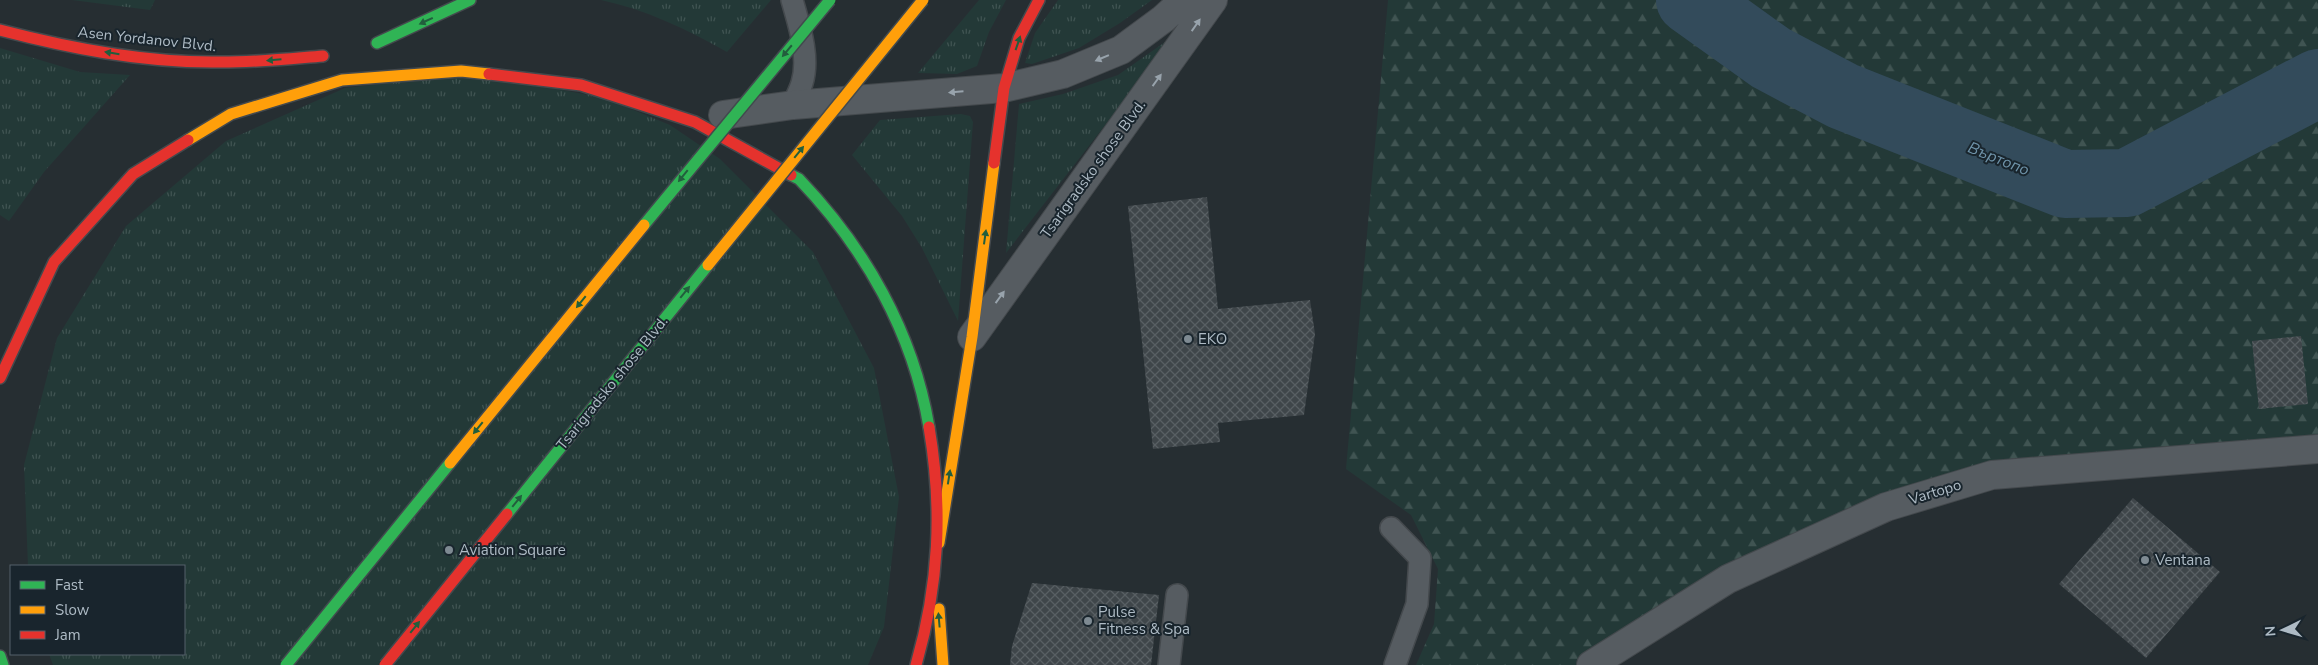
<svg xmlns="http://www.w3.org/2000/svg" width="2318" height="665" font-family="'Nunito Sans',sans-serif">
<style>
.grass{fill:url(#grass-tufts)}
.forest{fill:url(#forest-firs)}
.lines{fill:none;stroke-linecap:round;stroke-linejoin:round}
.river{stroke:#334b5b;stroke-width:68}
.building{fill:url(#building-cross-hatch)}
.lane-casing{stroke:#44494d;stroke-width:24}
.street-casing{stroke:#44494d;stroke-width:30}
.fast-casing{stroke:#44494d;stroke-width:14}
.slow-casing{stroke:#44494d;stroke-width:14}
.jam-casing{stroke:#44494d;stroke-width:14}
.lane{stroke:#565c61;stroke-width:21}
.street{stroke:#565c61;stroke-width:28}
.fast{stroke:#30b455;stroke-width:11}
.slow{stroke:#ff9f0a;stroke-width:11}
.jam{stroke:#e5322d;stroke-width:11}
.fast-bridge-casing{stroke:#424a4e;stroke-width:14;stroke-linecap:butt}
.slow-bridge-casing{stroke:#424a4e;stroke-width:14;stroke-linecap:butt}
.jam-bridge-casing{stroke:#424a4e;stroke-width:14;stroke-linecap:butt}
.fast-bridge{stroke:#30b455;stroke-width:11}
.slow-bridge{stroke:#ff9f0a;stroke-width:11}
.jam-bridge{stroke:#e5322d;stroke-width:11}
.oneway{fill:#225e3d}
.oneway2{fill:#98a3ac}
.poi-dot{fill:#7e8a92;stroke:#19252d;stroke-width:2}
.labels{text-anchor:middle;stroke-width:4;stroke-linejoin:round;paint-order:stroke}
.street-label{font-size:15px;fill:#aebbc5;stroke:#19252d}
.poi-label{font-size:15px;fill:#aebbc5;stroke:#19252d;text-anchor:start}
.water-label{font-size:16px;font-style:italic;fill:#6f93a9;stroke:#19252d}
</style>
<defs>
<pattern id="grass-tufts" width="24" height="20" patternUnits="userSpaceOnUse" patternTransform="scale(1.25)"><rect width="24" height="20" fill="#233937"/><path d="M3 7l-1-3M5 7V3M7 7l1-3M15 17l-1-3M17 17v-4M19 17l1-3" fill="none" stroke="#405452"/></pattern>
<pattern id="forest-firs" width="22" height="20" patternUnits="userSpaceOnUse" patternTransform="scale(1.25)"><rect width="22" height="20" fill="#233937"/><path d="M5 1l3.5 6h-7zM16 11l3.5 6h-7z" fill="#405452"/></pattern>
<pattern id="building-cross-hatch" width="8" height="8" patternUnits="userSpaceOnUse" patternTransform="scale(1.25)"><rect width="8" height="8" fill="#3f464a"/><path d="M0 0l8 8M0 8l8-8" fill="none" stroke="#585f63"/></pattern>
</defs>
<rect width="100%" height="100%" fill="#262e32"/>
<path class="grass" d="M72 0H155L150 10Z
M601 0H771L727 52C686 29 647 10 601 0Z
M979 0H1006L989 32 977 66 957 74 918 73Z
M1058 0H1152L1120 23 1079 48 1032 64 1025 63 1035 33Z
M1175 35 1006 253 1019 104 1063 94 1118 75Z
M0 48 80 72 130 75 44 172 9 221 0 215Z
M475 73 604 98 670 125 720 159 813 252 874 368 899 497 884 627 868 665H53L49 654H184V566H28L24 465 57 338 126 226 226 141 345 88Z
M961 114 970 116 973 122 958 321 922 248 902 216 852 155 880 120Z"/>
<path class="forest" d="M1388 0H2318V449L1992 475 1886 507 1591 665H1416L1434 624 1438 569 1411 515 1346 469Z"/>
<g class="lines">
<path class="river" d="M1690 0 1771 58 1843 96 2065 184 2127 183 2318 83"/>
</g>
<path class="building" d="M1207 197 1218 309 1310 300 1315 334 1304 415 1218 423 1220 442 1153 449 1128 206Z
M2301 336 2308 404 2259 409 2252 341Z
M2133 498 2220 572 2146 658 2059 584Z
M1032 583 1159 595 1151 665H1010L1012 646Z"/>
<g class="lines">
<defs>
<path id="lane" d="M792 0C799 25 810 57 802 83 800 90 796 97 793 105
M1391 528 1420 558 1417 604 1395 665
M1169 665 1177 595"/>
<path id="street" d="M723 115 793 105 1004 88 1063 74 1121 50 1163 19 1184 0
M972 337 1213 0
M1591 665 1728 579 1886 507 1992 475 2318 449"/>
<path id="fast" d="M377 43 470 0
M791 175 799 179C865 248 913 332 929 427
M0 656 3 665"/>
<path id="slow" d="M188 140 231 114 342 80 461 71 489 74
M939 543 972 337 994 163
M939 609 943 665"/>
<path id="jam" d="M0 30C69 48 140 62 212 62 249 63 286 59 323 56
M489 74 581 85 695 122 791 175
M994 163 1004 88 1019 38 1039 0
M0 378 54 262 133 174 188 140
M916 665C939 585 943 509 929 427"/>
</defs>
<use href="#lane" class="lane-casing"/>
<use href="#street" class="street-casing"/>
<use href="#fast" class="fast-casing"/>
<use href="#slow" class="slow-casing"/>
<use href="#jam" class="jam-casing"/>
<use href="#lane" class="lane"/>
<use href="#street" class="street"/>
<use href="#fast" class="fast"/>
<use href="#slow" class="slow"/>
<use href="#jam" class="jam"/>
<defs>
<path id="fast-bridge" d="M644 225 830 0
M507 514 708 265
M286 665 450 463"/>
<path id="slow-bridge" d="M708 265 923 0
M450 463 644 225"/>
<path id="jam-bridge" d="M385 665 507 514"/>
</defs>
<use href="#fast-bridge" class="fast-bridge-casing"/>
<use href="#slow-bridge" class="slow-bridge-casing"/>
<use href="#jam-bridge" class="jam-bridge-casing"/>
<use href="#fast-bridge" class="fast-bridge"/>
<use href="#slow-bridge" class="slow-bridge"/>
<use href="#jam-bridge" class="jam-bridge"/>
</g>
<defs><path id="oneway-solid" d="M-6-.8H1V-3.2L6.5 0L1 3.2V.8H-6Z" transform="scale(1.25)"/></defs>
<g class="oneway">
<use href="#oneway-solid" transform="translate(426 21) rotate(155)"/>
<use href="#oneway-solid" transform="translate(1018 43) rotate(-71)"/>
<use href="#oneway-solid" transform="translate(787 51) rotate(130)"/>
<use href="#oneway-solid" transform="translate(112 53) rotate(-171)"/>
<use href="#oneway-solid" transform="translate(274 60) rotate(175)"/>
<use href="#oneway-solid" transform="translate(799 152) rotate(-51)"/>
<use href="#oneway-solid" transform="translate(683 176) rotate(129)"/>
<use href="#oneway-solid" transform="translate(985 237) rotate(-82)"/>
<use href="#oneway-solid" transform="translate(685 292) rotate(-51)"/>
<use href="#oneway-solid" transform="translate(581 302) rotate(129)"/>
<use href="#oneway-solid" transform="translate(478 428) rotate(129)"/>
<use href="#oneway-solid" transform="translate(949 477) rotate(-81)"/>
<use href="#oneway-solid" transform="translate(517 501) rotate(-51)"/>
<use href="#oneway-solid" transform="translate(939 620) rotate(-95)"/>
<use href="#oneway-solid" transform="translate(415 627) rotate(-51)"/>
</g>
<g class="oneway2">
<use href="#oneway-solid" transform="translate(1196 25) rotate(-55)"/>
<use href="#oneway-solid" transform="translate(1102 58) rotate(157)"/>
<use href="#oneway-solid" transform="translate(1157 80) rotate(-54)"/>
<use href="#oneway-solid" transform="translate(956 92) rotate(175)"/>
<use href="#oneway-solid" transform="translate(1000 297) rotate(-54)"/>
</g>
<g class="poi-dot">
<circle cx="1188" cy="339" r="5"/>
<circle cx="449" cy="550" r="5"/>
<circle cx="2145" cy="560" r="5"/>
<circle cx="1088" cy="621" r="5"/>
</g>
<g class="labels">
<g class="street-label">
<text transform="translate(147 39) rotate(6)" y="5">Asen Yordanov Blvd.</text>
<text transform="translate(1093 169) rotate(-54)" y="5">Tsarigradsko shose Blvd.</text>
<text transform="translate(612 383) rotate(-51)" y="5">Tsarigradsko shose Blvd.</text>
<text transform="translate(1935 492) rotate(-17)" y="5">Vartopo</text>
</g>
<g class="poi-label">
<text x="1198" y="344">EKO</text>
<text x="459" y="555">Aviation Square</text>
<text x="2155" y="565">Ventana</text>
<text x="1098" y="617">Pulse<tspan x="1098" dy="17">Fitness &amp; Spa</tspan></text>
</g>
<g class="water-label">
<text transform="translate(1999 158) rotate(22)" y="6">Въртопо</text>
</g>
</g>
<rect x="10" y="565" width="175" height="90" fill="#19252d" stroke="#55616a"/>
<rect x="20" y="581" width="25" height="8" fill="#30b455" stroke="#55616a"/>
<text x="55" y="590" font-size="15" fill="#aebbc5">Fast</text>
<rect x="20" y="606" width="25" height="8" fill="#ff9f0a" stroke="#55616a"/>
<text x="55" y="615" font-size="15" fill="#aebbc5">Slow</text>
<rect x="20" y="631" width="25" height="8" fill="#e5322d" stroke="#55616a"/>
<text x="55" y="640" font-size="15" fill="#aebbc5">Jam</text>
<g transform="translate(2283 630) rotate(265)" stroke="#19252d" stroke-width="4" paint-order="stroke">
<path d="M0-4L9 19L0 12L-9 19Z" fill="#aebbc5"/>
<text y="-8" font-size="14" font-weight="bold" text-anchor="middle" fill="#aebbc5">N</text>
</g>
</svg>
